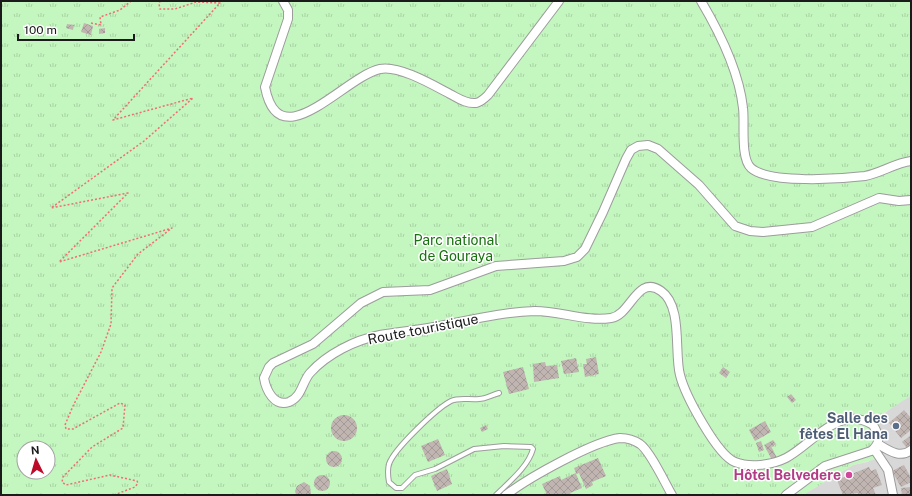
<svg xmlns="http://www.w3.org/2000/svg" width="912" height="496" font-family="'Public Sans',sans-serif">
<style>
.residential{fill:#d9d8d8}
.park{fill:url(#park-tufts);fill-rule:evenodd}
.building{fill:url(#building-cross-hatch)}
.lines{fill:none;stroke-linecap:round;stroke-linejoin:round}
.service-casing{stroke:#9c9c9c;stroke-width:6}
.minor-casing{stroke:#9c9c9c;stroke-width:10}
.path{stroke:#f26d75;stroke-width:1.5;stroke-dasharray:2 2;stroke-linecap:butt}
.service{stroke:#fff;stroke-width:4}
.minor{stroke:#fff;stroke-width:8}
.service-dot{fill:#5c6f8a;stroke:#fff;stroke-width:1.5}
.hotel-dot{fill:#d1479c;stroke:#fff;stroke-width:1.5}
.labels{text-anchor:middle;stroke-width:3;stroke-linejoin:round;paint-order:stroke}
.park-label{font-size:14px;fill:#197210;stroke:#fff}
.street-label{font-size:14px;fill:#1b1b1b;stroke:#fff}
.service-label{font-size:14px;font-weight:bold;fill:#4e5e75;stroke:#fff;text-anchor:end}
.hotel-label{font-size:14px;font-weight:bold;fill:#b23c85;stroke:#fff;text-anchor:end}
</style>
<defs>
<pattern id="park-tufts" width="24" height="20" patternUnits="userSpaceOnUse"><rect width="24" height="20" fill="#c4f6bf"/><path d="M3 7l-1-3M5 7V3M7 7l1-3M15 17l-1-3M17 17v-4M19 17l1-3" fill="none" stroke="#a8d2a4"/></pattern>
<pattern id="building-cross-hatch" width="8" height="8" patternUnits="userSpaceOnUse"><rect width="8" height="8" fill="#c0b5b1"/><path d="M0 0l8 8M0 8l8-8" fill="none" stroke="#a49b98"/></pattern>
</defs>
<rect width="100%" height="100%" fill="#ece7e1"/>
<path class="residential" d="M911 396V495H803L853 465 868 462 885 447 876 416 885 413 897 403Z"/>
<path class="park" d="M1 1H911V396C899 402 889 412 876 416L885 447 877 459 853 465 803 495H1ZM24 448H48V472H24Z"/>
<path class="building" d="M84 23 93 26 91 35 81 32Z
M67 24 74 25 73 30 66 28Z
M105 28V33L99 34V29Z
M596 357 599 374 585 377 583 364H587L586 359Z
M576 358 579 372 564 374 561 361Z
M545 362 546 366 557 365 559 378 534 382 533 364Z
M523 367 529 389 509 394 503 372Z
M723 367 730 372 726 378 719 373Z
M791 394 796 400 792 403 787 397Z
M904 410 911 418V430L901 438 889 423Z
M331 428a13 13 0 1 1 26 0a13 13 0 1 1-26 0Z
M765 421 771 432 755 441 749 430Z
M486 425 488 429 482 432 480 428Z
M911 435V444L907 448 902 442Z
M438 439 445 455 428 462 421 446Z
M773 440 776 444 772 447 770 444 777 458 772 460 764 445Z
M761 441 764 450 759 452 756 443Z
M326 459a8 8 0 1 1 16 0a8 8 0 1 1-16 0Z
M598 458 606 476 592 482 593 485 586 489 579 473 576 474 582 488 570 493 571 495H547L542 484 560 476 561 480 576 473 574 468Z
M904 465 910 476 911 474V482L901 487 892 471Z
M869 467 871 471 876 469 882 485 873 488 876 495H859L858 493 843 495 837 480Z
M447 469 452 484 437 491 431 476Z
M314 483a8 8 0 1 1 16 0a8 8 0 1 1-16 0Z
M304 482 310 486 311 494 296 495 295 491 297 486Z
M911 487V495H902L901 488Z"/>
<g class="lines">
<defs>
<path id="service" d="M496 495C509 482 528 467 533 449L531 447 504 446 474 449 435 469 415 475 402 488H396L389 482C388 476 387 471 389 464 394 449 437 408 451 401 459 397 470 400 479 399 485 399 492 395 499 393"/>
<path id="minor" d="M283 1 288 10V19L265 87C279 160 344 77 380 69 399 65 433 85 450 94 458 98 466 104 476 103 481 102 484 99 488 95L559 1
M701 1C720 33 739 71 743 108 745 123 740 158 751 168 769 184 840 179 865 176 881 173 895 163 911 161
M878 444C888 450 900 459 911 450
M874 449 888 470 893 495
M506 495C528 478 594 441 620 438 627 438 634 440 640 444 650 451 665 483 672 495
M786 495 825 466 871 451C881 443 880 436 873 425 839 403 813 444 786 458 772 465 750 468 735 462 717 455 685 395 680 375 674 353 683 306 661 291 637 274 631 315 611 318 587 322 560 311 535 311 499 312 463 322 428 328 412 331 396 332 380 335 355 340 327 354 310 373 302 382 302 397 289 402 274 407 266 390 264 378L269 367 273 363 313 344 361 303 383 292 430 290 496 266 564 261 577 257 585 249 603 212 626 159 631 150 638 146 648 145 658 149 699 185 735 226 750 231 763 232 812 227 879 198 899 201 911 200"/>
</defs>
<use href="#service" class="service-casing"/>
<use href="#minor" class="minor-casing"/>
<path class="path" d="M91 23 101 25 100 17 120 10 131 1
M114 495 135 487 138 483 137 481 110 475 66 485 62 482 63 477 92 447 123 428 125 405 120 403 73 429H66L65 425 73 406 101 352 111 324 112 288 138 254 172 228 59 262 128 193 51 208 144 141 193 98 113 120 220 3 196 2 175 9H160L159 4 160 1"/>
<use href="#service" class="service"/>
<use href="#minor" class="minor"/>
</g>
<circle class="service-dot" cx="896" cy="426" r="4"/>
<circle class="hotel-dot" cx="849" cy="475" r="4"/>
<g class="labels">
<g class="park-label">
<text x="456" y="245">Parc national<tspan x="456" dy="16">de Gouraya</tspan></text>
</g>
<g class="street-label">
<text transform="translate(423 329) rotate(-11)" y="5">Route touristique</text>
</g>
<g class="service-label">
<text x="888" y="423">Salle des<tspan x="888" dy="16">fêtes El Hana</tspan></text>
</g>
<g class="hotel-label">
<text x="841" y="480">Hôtel Belvedere</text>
</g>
</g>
<rect width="912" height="496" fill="none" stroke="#1b1b1b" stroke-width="4"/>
<g transform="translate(36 460) rotate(355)"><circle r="19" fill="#ffffff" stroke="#a4a4a4"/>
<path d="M0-3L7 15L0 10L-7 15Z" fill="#bc0a28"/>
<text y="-6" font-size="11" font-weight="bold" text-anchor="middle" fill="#1b1b1b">N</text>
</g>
<path d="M18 34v6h116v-6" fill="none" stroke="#1b1b1b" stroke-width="2"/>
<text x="24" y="34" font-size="12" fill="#1b1b1b" stroke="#ffffff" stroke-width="3" paint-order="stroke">100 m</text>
</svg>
